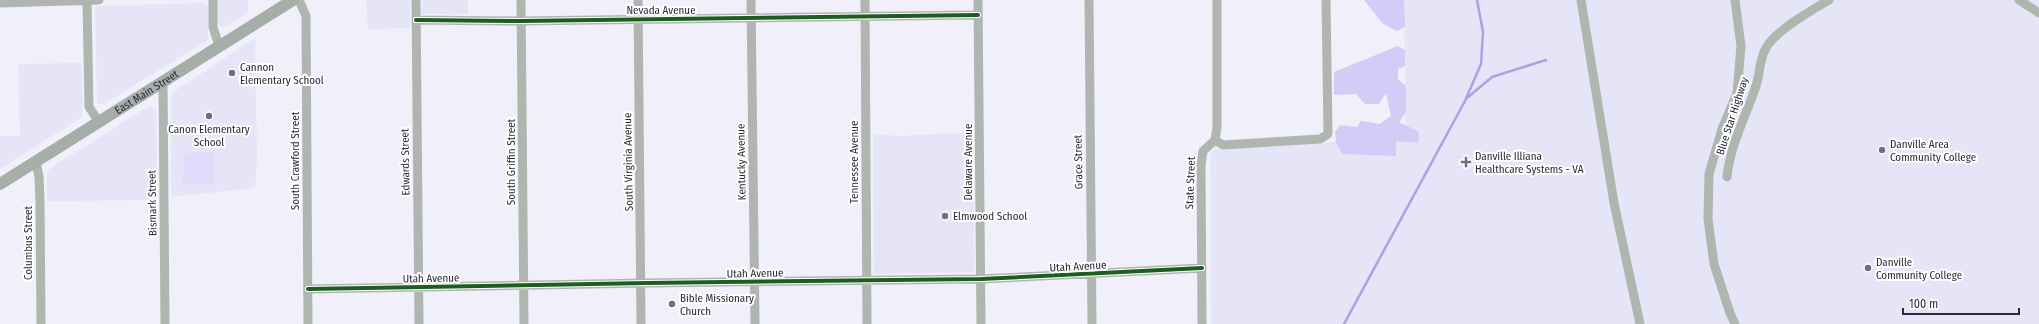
<svg xmlns="http://www.w3.org/2000/svg" width="2039" height="324" font-family="'Fira Sans Condensed',sans-serif">
<style>
.built{fill:#e6e4f7}
.green{fill:#dfdcfb}
.forest{fill:#d2ccf7}
.lines{fill:none;stroke-linecap:round;stroke-linejoin:round}
.stream{stroke:#aca2df;stroke-width:2.5}
.minor{stroke:#afb6b0;stroke-width:9}
.major{stroke:#a6aeaa;stroke-width:12}
.cycleway-casing{stroke:#fff;stroke-width:6}
.cycleway{stroke:#1b5e20;stroke-width:4}
.poi-dot{fill:#6f6e7a;stroke:#fff;stroke-width:1.5}
.labels{text-anchor:middle;stroke-width:4;stroke-linejoin:round;paint-order:stroke}
.street-label{font-size:11px;fill:#2a2935;stroke:#fff}
.poi-label{font-size:11px;fill:#2a2935;stroke:#fff;text-anchor:start}
</style>
<rect width="100%" height="100%" fill="#f0effa"/>
<path class="built" d="M217 0H248V13L226 26 222 27 217 22Z
M366 0H410V28L368 29Z
M422 0H468V14H422Z
M1404 0H2039V324H1211L1210 155 1215 149 1406 138Z
M204 3 208 6V40L104 104H99L97 102 95 6Z
M255 38 257 160 255 188 171 197V96L175 91Z
M81 63 83 100 82 117 0 169V136H20L18 64Z
M148 107H153L156 111 157 200 47 201V172L52 167Z
M973 132 974 272 874 274 873 134 900 136Z"/>
<path class="green" d="M214 152V184H183L184 153Z"/>
<path class="forest" d="M1364 0H1404L1405 27 1397 31 1383 24Z
M1398 46 1405 50V66L1398 69V79L1406 86V112L1399 122 1419 132 1418 143 1396 141V156L1342 154 1336 142 1335 132 1340 125 1357 127 1361 121 1380 124 1391 116 1386 93 1379 104H1365L1356 94 1334 95V72Z"/>
<g class="lines">
<path class="stream" d="M1467 98 1492 77 1546 60
M1344 324 1465 101 1481 64 1483 32 1477 0"/>
<path class="minor" d="M87 0 89 107 99 122
M213 0V27L219 46
M299 0 306 16 308 324
M416 0 419 324
M521 0 524 324
M638 0 641 324
M751 0 755 324
M865 0 867 324
M978 0 981 324
M1089 0 1092 324
M1581 0 1614 203 1640 324
M1735 0 1741 46 1737 93 1722 129 1709 174 1708 219 1714 264 1730 313 1735 324
M2019 0 2039 13
M0 3 99 0
M416 20 521 21 978 15
M163 81 165 324
M1215 140 1223 145 1320 139 1328 134 1326 0
M36 162 39 177 40 201 41 324
M1727 177C1730 145 1746 116 1756 86 1760 74 1759 60 1766 48 1775 31 1812 10 1829 0
M308 289 647 283 981 279 1202 268
M1202 324 1201 165 1203 151 1215 140 1217 127V0"/>
<path class="major" id="s1" d="M0 184 293 0"/>
<defs>
<path id="cycleway" d="M416 20 521 21 978 15
M308 289 647 283 981 279 1202 268"/>
</defs>
<use href="#cycleway" class="cycleway-casing"/>
<use href="#cycleway" class="cycleway"/>
</g>
<g class="poi-dot">
<circle cx="232" cy="73" r="4"/>
<circle cx="209" cy="116" r="4"/>
<circle cx="1882" cy="150" r="4"/>
<path d="M1464 156h4v4h4v4h-4v4h-4v-4h-4v-4h4z"/>
<circle cx="945" cy="216" r="4"/>
<circle cx="1868" cy="268" r="4"/>
<circle cx="672" cy="304" r="4"/>
</g>
<g class="labels">
<g class="street-label">
<text x="661" y="14">Nevada Avenue</text>
<text dy="4" stroke="none"><textPath href="#s1" startOffset="173">East Main Street</textPath></text>
<text transform="translate(1732 116) rotate(-72)" y="4">Blue Star Highway</text>
<text transform="translate(295 161) rotate(-90)" y="4">South Crawford Street</text>
<text transform="translate(405 162) rotate(-91)" y="4">Edwards Street</text>
<text transform="translate(511 162) rotate(-90)" y="4">South Griffin Street</text>
<text transform="translate(628 162) rotate(-91)" y="4">South Virginia Avenue</text>
<text transform="translate(741 162) rotate(-91)" y="4">Kentucky Avenue</text>
<text transform="translate(854 162) rotate(-90)" y="4">Tennessee Avenue</text>
<text transform="translate(968 162) rotate(-90)" y="4">Delaware Avenue</text>
<text transform="translate(1078 162) rotate(-91)" y="4">Grace Street</text>
<text transform="translate(1190 183) rotate(-88)" y="4">State Street</text>
<text transform="translate(152 203) rotate(-91)" y="4">Bismark Street</text>
<text transform="translate(28 243) rotate(-90)" y="4">Columbus Street</text>
<text transform="translate(1078 266) rotate(-3)" y="4">Utah Avenue</text>
<text transform="translate(755 273) rotate(-1)" y="4">Utah Avenue</text>
<text transform="translate(431 278) rotate(-1)" y="4">Utah Avenue</text>
</g>
<g class="poi-label">
<text x="240" y="71">Cannon<tspan x="240" dy="13">Elementary School</tspan></text>
<text x="209" y="133" text-anchor="middle">Canon Elementary<tspan x="209" dy="13">School</tspan></text>
<text x="1890" y="148">Danville Area<tspan x="1890" dy="13">Community College</tspan></text>
<text x="1475" y="160">Danville Illiana<tspan x="1475" dy="13">Healthcare Systems - VA</tspan></text>
<text x="953" y="220">Elmwood School</text>
<text x="1876" y="266">Danville<tspan x="1876" dy="13">Community College</tspan></text>
<text x="680" y="302">Bible Missionary<tspan x="680" dy="13">Church</tspan></text>
</g>
</g>
<path d="M1903 308v6h116v-6" fill="none" stroke="#2a2935" stroke-width="2"/>
<text x="1909" y="308" font-size="12" fill="#2a2935" stroke="#ffffff" stroke-width="3" paint-order="stroke">100 m</text>
</svg>
